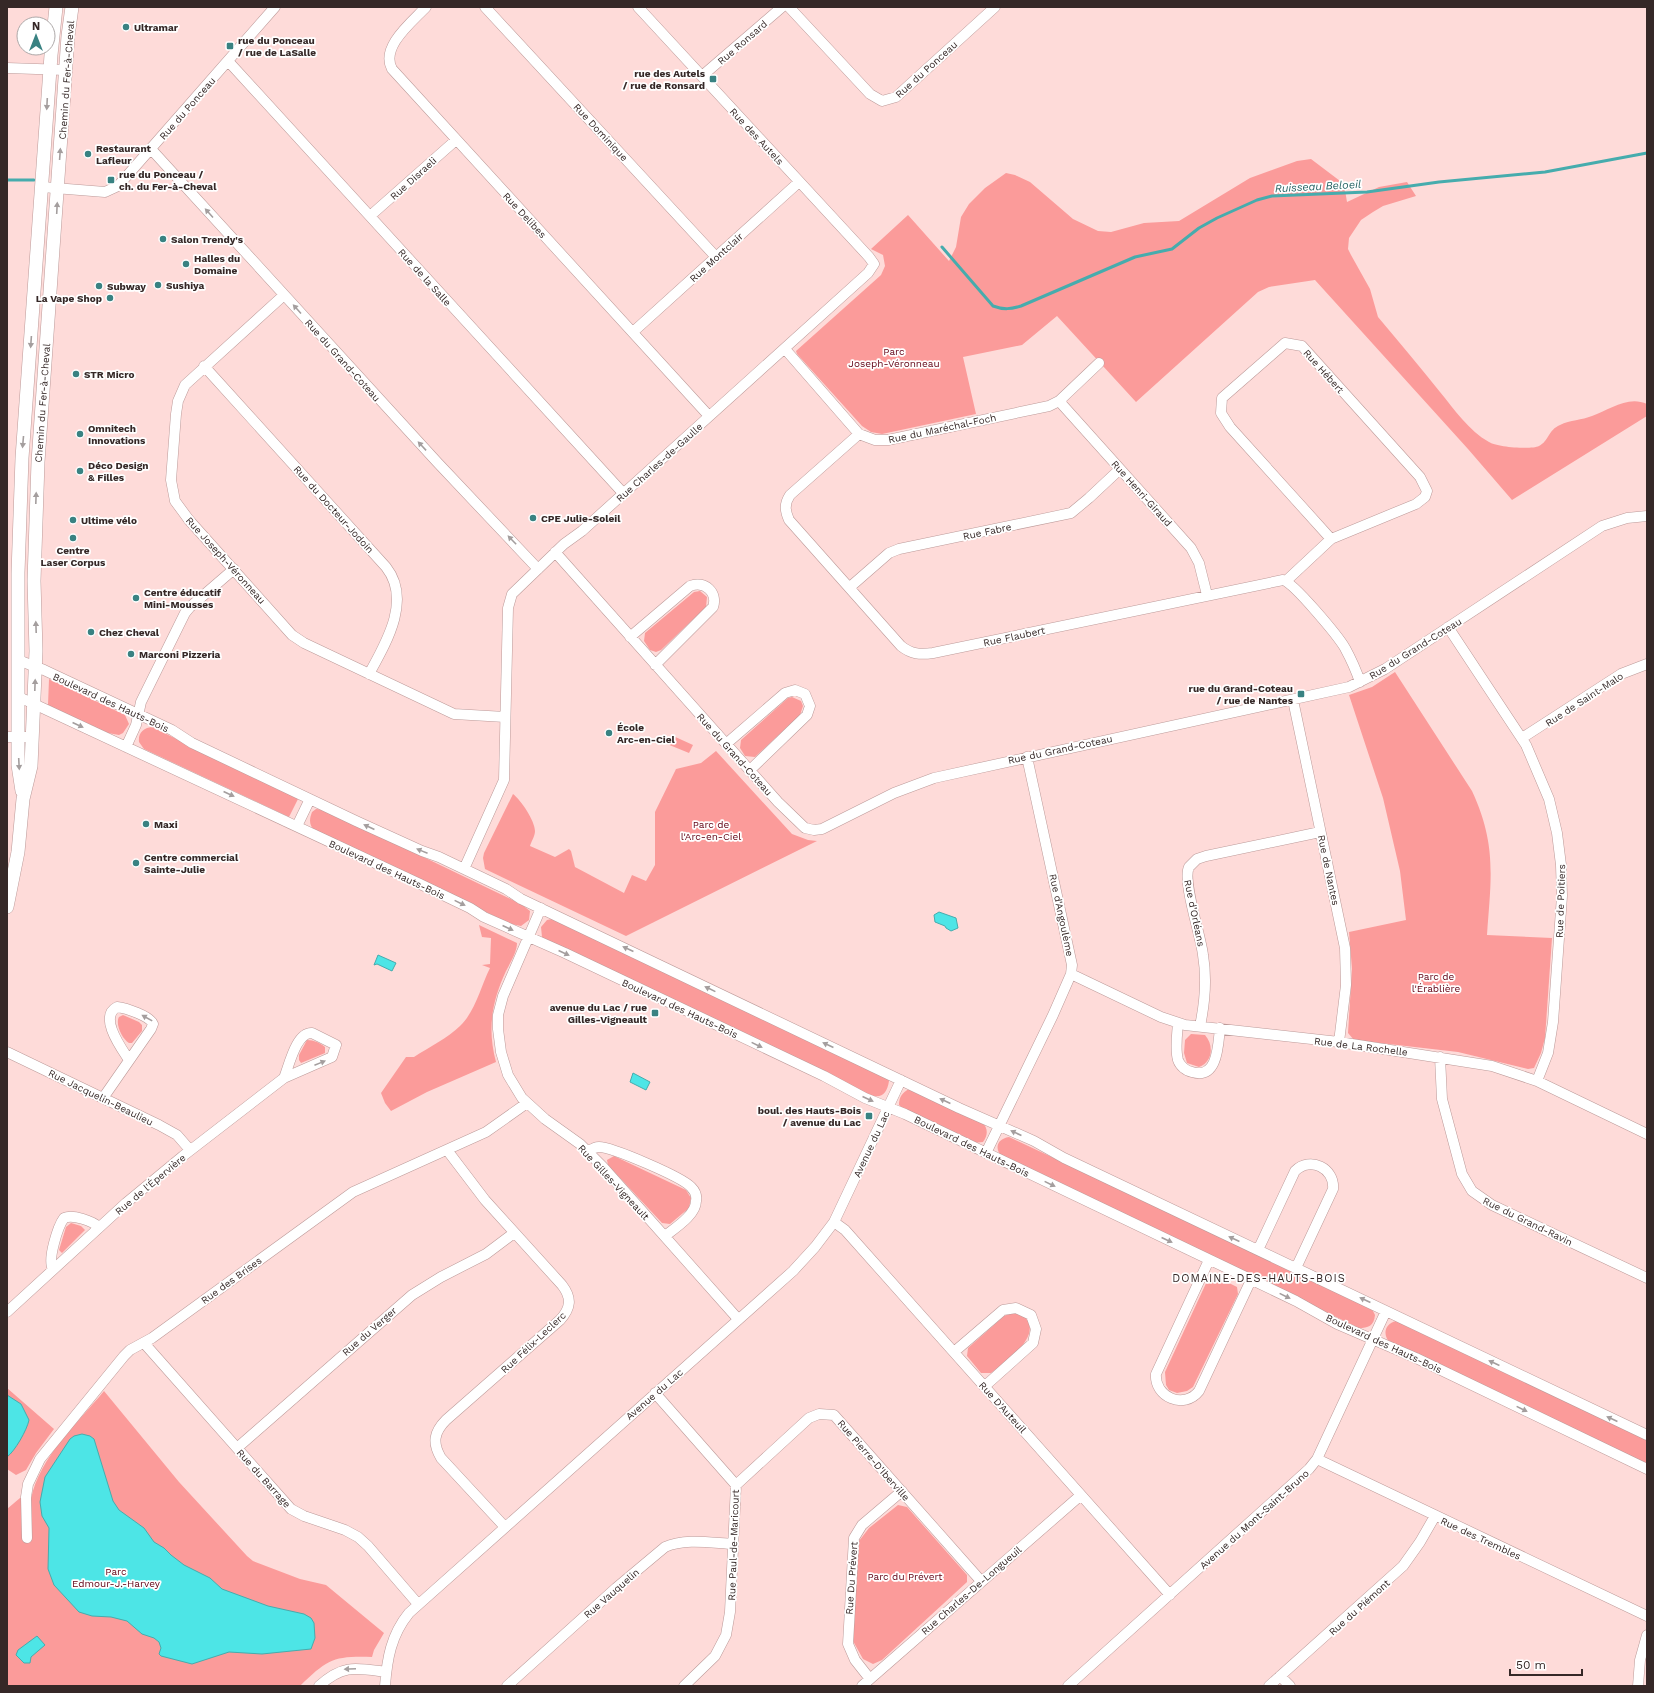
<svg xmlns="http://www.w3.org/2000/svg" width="1654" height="1693" font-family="'Work Sans',sans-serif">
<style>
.green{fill:#fb9b9a}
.water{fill:#4de5e6;stroke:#46acad}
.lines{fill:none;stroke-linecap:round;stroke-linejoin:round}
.stream{stroke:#46acad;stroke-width:3}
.minor-casing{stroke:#bc9a99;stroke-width:11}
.tertiary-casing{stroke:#bc9a99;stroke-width:14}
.minor{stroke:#fff;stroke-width:10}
.tertiary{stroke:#fff;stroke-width:13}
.oneway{fill:#a49e9e}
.poi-dot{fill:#398282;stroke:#fff;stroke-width:1.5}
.labels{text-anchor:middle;stroke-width:3.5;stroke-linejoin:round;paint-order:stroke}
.poi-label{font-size:10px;font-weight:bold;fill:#352827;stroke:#fff;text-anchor:start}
.street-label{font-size:10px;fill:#352827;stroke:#fff}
.park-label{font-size:10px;fill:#610113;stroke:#fff}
.water-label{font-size:11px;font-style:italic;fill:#266363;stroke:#fff}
.neighbourhood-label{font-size:11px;letter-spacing:1px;fill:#352827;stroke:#fff}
</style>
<rect width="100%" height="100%" fill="#fedbd9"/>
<path class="green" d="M1311 159 1344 184 1347 202 1379 187 1407 182 1416 196 1383 206 1373 212 1361 220 1349 238 1348 249 1351 255 1370 289 1378 317C1399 342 1420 367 1440 392 1454 409 1469 431 1489 442 1496 447 1531 450 1539 446 1549 441 1548 430 1560 425 1570 420 1582 420 1592 416 1609 410 1628 395 1647 404V416L1512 500 1468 449 1315 280 1269 287 1258 292 1136 402 1057 316 1022 345 963 357 976 414 882 434 871 432 862 426 797 354 796 351 881 275 885 266 883 255 871 249 908 215 949 261 956 247 961 217 969 204 985 188 1006 173 1015 175 1030 182 1073 219 1098 231 1111 232 1144 223 1179 221 1250 178 1297 161Z
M700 591 707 597 706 607 661 650 656 652 650 650 644 641 645 633 694 592Z
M1395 672 1472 791C1497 845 1491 878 1487 935L1552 938 1545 1038 1541 1053 1534 1068 1528 1069 1458 1052 1354 1040 1348 1033 1352 969 1349 932 1406 920 1400 871 1383 798 1349 695 1372 687Z
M49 679 125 715 129 724 123 733 119 735 108 733 48 705Z
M792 697 801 701 803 706 800 715 755 757 745 756 740 748 741 740 788 698Z
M152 727 296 797 298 799 289 817 144 749 139 742C138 733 143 728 152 727Z
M671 735 693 745 689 753 667 744Z
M716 751 792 834 808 840 817 841 626 936 485 869 483 858 484 853 513 794C521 800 535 821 535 831 535 836 531 842 530 846L555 857 569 849 571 851 575 867 624 893 632 875 646 881 655 865V812L676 769 701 763Z
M316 809 326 810 521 904 530 911 529 920 521 926 511 924 315 831C309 825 309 820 312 812Z
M552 919 887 1077 889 1081C887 1093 882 1099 870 1095L546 941 542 937 541 927 547 920Z
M479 925 517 943C517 952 510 963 506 971 492 1001 487 1029 496 1062L427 1092 391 1111 385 1103 381 1093 406 1057H414C429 1047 448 1038 460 1026 475 1012 481 986 490 968L482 965 490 964 491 938 482 937Z
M123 1015 139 1022 142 1025V1031L132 1043H129C122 1039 115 1024 119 1017Z
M1191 1034 1205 1035C1214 1045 1213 1062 1199 1067L1187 1063 1184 1053 1185 1040Z
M307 1040C314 1040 320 1043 325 1047V1053L301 1063 299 1060V1055Z
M909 1089 983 1123C988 1129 988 1135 983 1142L973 1143 902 1108 899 1105C899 1097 902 1093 909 1089Z
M1009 1137 1371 1307 1375 1315C1374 1326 1368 1328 1359 1328L1002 1157C994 1148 997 1139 1009 1137Z
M614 1156 686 1190 691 1198 689 1208 670 1224 662 1223 608 1165 607 1160Z
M71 1223 81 1226 85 1230 62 1253 59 1250 66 1227Z
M1215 1276 1237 1287 1238 1294 1193 1387 1187 1391 1177 1393 1169 1390 1166 1385 1165 1372 1208 1279Z
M1009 1314C1017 1313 1024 1314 1028 1321 1038 1340 1004 1363 991 1373H981L967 1356 968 1348 1004 1316Z
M1396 1321 1647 1439V1465L1390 1343C1382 1334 1385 1324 1396 1321Z
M7 1388 54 1429 36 1453 26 1470 16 1475 7 1469Z
M104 1391 179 1482 247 1556 253 1561 300 1579 326 1585 384 1633 374 1650 372 1657C333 1656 328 1659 300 1686H7V1509L20 1498 31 1499C40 1456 77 1424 104 1391Z
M898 1505 907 1507 967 1575V1582L882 1660 873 1664 863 1659 853 1641 859 1541 869 1528Z"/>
<path class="water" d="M939 912 956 918 958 928 951 931 946 928 945 926 935 922 934 915Z
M378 955 396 963 392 971 377 964 374 965Z
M633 1073 650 1082 646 1090 630 1082Z
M7 1395 21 1404 29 1420C27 1430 15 1451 7 1457Z
M82 1434 90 1436 94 1439 113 1501 119 1510 144 1528 154 1542 164 1548 171 1555 184 1565 210 1578 222 1589 268 1606 304 1614 311 1618 314 1623 315 1638 311 1649 262 1654 229 1652 192 1664 161 1656 159 1654 161 1648 159 1642 154 1638 142 1634 127 1621 111 1617 92 1616 79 1612 54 1585 48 1569 49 1528 42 1516 40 1502 45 1477 70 1439 74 1436Z
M37 1636 45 1645 31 1657 30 1663H24L16 1655 18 1650Z"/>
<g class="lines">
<path class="stream" d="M7 180H34
M942 247 993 306C1004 310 1011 309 1021 306L1135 257 1172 249 1199 228 1217 218 1257 200 1272 196 1367 192 1439 182 1545 172 1647 153"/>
<defs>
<path id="minor" d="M426 7C412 22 380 47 392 69L709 416
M485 7 716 257
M789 7 870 94 882 101 896 97 995 7
M228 61 623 493
M7 68 66 70
M702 76 782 7
M151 149 437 462 538 569
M42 187 105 192 118 186 275 7
M370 216 456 140
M284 295 185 385 178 401 176 414 171 480 175 501 189 520 292 635 304 643 454 714 505 717
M633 332 799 182
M785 349 859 434 875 440H888L1049 406 1059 401 1099 363
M204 366 386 567C412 600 386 643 369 674
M1059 401 1191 548 1199 563 1207 595
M859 434 790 495C784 504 785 511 789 520L901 646C911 654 920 655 933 653L1283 580C1294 583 1338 636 1345 648 1351 659 1356 670 1360 682
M555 552 778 802 805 828 814 830 822 829 894 793 934 778 1349 687 1385 669 1602 526 1627 518 1647 516
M1286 581 1331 539 1416 504 1425 497 1427 491 1420 477 1302 346 1285 343 1222 398 1221 413 1230 427 1331 539
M850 587 889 553 899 549 1071 513 1089 498 1120 469
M1448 627 1526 745 1549 799 1557 833 1561 865 1562 896 1553 1022 1548 1053 1537 1081
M630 637 690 586C705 580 718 593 713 607L655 665
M18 660 44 670 172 730 192 743 356 821 422 851 439 857 506 889 521 899 959 1108 1034 1141 1064 1158 1647 1435
M19 697 420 884 470 908 484 917 565 953 824 1076 865 1098 905 1114 1296 1301 1337 1324 1416 1358 1647 1469
M1293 700 1345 948 1346 985 1339 1042
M7 737H33
M1522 738 1621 674 1647 664
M726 744 785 693 795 690 805 694 810 706 807 715 750 770
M126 747 136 725 141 702 185 613 190 607 234 569
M297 826 310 799
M464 869 504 780 508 608 512 594 564 544 582 531 868 273 874 264 869 257 638 7
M541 908 503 996 498 1015V1029L501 1052 508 1075 522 1098 545 1119 580 1144 603 1167 738 1319
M1071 974 1161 1017 1185 1025 1339 1042 1492 1066 1537 1081 1647 1134
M1178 1023C1177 1035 1175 1050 1178 1060 1180 1066 1186 1071 1192 1072 1218 1080 1218 1045 1220 1028
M1200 1026C1205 1002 1207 979 1203 955 1201 936 1182 881 1189 867L1197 859 1206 856 1320 832
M7 1052 159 1125 177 1135 190 1150
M1440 1057 1442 1099 1462 1174 1472 1191 1492 1205 1647 1278
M103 1098 151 1029 153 1024C150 1016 126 1008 117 1007 98 1017 122 1049 129 1060
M447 1150 485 1200 562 1285C572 1298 571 1308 560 1320L446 1420C434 1432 432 1443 441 1458L504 1526
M588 1152C592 1149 594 1147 599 1147 612 1147 682 1177 691 1187 695 1191 697 1196 696 1201 696 1215 675 1228 665 1236
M986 1153 1053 1015 1071 974 1072 965 1027 757
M834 1222 845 1230 1170 1595
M1258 1250 1295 1171C1310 1156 1335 1168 1333 1189L1296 1268
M1209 1260 1156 1374C1154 1397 1184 1410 1199 1391L1251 1280
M53 1269C47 1260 58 1226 64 1218 73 1214 92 1221 99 1227
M7 1312 126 1203 183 1156 284 1078 332 1057 336 1045 312 1033C296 1032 289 1066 284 1078
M144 1343 291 1509 304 1516 345 1530 358 1537 368 1546 418 1604
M954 1352 1003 1310 1016 1308 1031 1315 1036 1329 1033 1343 985 1386
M655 1393 736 1485 730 1612 726 1635 715 1656 684 1686
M237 1448 412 1295 441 1277 486 1254 514 1233
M1317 1459 1647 1616
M736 1485 809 1418 819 1414 834 1415 981 1581
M27 1538 26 1497 28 1484 40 1459 124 1356 130 1350 152 1338 353 1192 486 1132 527 1103
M1280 1676 1290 1686
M870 1679 855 1660 848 1644 854 1538 862 1525 902 1491
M319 1686C343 1664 356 1668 386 1672
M385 1686C387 1659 391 1635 409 1613L793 1271 815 1247 834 1222 901 1080
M507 1686 616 1588 665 1547C685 1538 712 1543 733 1544
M862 1686 1081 1495
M1068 1686 1309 1469 1317 1459 1386 1311
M1269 1686 1403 1566 1420 1542 1435 1516
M1638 1686 1640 1660 1647 1635"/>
<path id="tertiary" d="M22 791 18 765V573L22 458 51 55 56 7
M7 907 18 852 23 799 31 766 36 651 34 581 38 462 68 36 72 7"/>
</defs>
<use href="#minor" class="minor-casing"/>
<use href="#tertiary" class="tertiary-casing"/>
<use href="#minor" class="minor"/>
<use href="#tertiary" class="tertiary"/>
</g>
<defs><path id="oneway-solid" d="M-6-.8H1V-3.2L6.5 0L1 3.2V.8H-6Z"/></defs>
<g class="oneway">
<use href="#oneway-solid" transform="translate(47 104) rotate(93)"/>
<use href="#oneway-solid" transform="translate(60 154) rotate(-86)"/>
<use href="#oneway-solid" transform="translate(57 208) rotate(-87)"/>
<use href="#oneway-solid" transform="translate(209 213) rotate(-132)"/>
<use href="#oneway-solid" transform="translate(297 309) rotate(-132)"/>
<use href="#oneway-solid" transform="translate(31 342) rotate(94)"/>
<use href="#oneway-solid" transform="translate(23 442) rotate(95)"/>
<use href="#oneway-solid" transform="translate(422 446) rotate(-133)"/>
<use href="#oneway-solid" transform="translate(36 498) rotate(-88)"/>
<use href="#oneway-solid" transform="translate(512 540) rotate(-134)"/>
<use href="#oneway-solid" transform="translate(36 627) rotate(-92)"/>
<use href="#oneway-solid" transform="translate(35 685) rotate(-88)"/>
<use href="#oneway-solid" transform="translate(78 725) rotate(25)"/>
<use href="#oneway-solid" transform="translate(19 764) rotate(87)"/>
<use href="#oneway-solid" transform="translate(229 794) rotate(25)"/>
<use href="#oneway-solid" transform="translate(369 827) rotate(-155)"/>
<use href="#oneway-solid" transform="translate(422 851) rotate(-158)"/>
<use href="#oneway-solid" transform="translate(460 903) rotate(26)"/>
<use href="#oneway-solid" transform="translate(508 928) rotate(25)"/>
<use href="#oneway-solid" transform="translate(628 949) rotate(-155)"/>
<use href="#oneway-solid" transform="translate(564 953) rotate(25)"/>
<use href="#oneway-solid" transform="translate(710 989) rotate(-154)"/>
<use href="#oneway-solid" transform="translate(147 1018) rotate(-151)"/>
<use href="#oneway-solid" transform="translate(757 1045) rotate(26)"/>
<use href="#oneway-solid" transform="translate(828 1045) rotate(-155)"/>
<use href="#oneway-solid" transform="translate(320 1063) rotate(-22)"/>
<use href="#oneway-solid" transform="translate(868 1099) rotate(24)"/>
<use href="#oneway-solid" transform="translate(945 1101) rotate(-155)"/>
<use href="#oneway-solid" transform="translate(1016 1133) rotate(-155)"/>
<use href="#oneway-solid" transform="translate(1050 1184) rotate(26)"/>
<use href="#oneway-solid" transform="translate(1234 1239) rotate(-155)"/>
<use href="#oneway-solid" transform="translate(1167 1240) rotate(25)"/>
<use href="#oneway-solid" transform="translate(1285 1296) rotate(26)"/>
<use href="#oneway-solid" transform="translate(1365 1300) rotate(-155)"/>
<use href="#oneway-solid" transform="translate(1494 1363) rotate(-155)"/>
<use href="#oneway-solid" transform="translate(1522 1409) rotate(26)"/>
<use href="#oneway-solid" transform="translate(1612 1419) rotate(-155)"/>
<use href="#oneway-solid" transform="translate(350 1669) rotate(177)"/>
</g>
<g class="poi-dot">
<circle cx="126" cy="27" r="4"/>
<rect x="226" y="42" width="8" height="8" rx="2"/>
<rect x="709" y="75" width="8" height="8" rx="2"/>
<circle cx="88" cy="154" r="4"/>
<rect x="107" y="176" width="8" height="8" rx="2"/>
<circle cx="163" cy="239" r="4"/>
<circle cx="186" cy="264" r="4"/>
<circle cx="158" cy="285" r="4"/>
<circle cx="99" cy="286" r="4"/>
<circle cx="110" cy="298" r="4"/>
<circle cx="76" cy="374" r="4"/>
<circle cx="80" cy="434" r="4"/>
<circle cx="80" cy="471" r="4"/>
<circle cx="533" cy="518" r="4"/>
<circle cx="73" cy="520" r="4"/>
<circle cx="73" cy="538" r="4"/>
<circle cx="136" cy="598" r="4"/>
<circle cx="91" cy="632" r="4"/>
<circle cx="131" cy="654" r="4"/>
<rect x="1297" y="690" width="8" height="8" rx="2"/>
<circle cx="609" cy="733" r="4"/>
<circle cx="146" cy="824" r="4"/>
<circle cx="136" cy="863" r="4"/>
<rect x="651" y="1009" width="8" height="8" rx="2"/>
<rect x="865" y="1112" width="8" height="8" rx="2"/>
</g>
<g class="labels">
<g class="poi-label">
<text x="134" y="31">Ultramar</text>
<text x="238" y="44">rue du Ponceau<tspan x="238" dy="12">/ rue de LaSalle</tspan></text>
<text x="705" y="77" text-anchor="end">rue des Autels<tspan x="705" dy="12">/ rue de Ronsard</tspan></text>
<text x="96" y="152">Restaurant<tspan x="96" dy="12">Lafleur</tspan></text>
<text x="119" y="178">rue du Ponceau /<tspan x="119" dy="12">ch. du Fer-à-Cheval</tspan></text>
<text x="171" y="243">Salon Trendy's</text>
<text x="194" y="262">Halles du<tspan x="194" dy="12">Domaine</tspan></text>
<text x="166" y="289">Sushiya</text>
<text x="107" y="290">Subway</text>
<text x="102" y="302" text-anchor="end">La Vape Shop</text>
<text x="84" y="378">STR Micro</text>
<text x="88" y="432">Omnitech<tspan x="88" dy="12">Innovations</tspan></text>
<text x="88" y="469">Déco Design<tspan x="88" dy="12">&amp; Filles</tspan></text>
<text x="541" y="522">CPE Julie-Soleil</text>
<text x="81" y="524">Ultime vélo</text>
<text x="73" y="554" text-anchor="middle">Centre<tspan x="73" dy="12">Laser Corpus</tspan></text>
<text x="144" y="596">Centre éducatif<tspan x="144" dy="12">Mini-Mousses</tspan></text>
<text x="99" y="636">Chez Cheval</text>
<text x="139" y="658">Marconi Pizzeria</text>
<text x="1293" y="692" text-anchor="end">rue du Grand-Coteau<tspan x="1293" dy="12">/ rue de Nantes</tspan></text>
<text x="617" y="731">École<tspan x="617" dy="12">Arc-en-Ciel</tspan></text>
<text x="154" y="828">Maxi</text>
<text x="144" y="861">Centre commercial<tspan x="144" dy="12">Sainte-Julie</tspan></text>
<text x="647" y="1011" text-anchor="end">avenue du Lac / rue<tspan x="647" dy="12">Gilles-Vigneault</tspan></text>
<text x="861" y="1114" text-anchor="end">boul. des Hauts-Bois<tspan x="861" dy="12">/ avenue du Lac</tspan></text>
</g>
<g class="street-label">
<text transform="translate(742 42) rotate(-41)" y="4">Rue Ronsard</text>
<text transform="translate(926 69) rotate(-42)" y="4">Rue du Ponceau</text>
<text transform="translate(66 80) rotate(-86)" y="4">Chemin du Fer-à-Cheval</text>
<text transform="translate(187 108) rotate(-49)" y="4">Rue du Ponceau</text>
<text transform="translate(601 132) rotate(47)" y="4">Rue Dominique</text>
<text transform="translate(757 136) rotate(47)" y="4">Rue des Autels</text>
<text transform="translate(413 178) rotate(-42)" y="4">Rue Disraeli</text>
<text transform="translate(525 215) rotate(47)" y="4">Rue Delibes</text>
<text transform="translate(716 257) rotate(-42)" y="4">Rue Montclair</text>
<text transform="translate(425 277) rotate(48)" y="4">Rue de la Salle</text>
<text transform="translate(343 360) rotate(48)" y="4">Rue du Grand-Coteau</text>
<text transform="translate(1324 371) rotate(48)" y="4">Rue Hébert</text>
<text transform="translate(42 403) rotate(-86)" y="4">Chemin du Fer-à-Cheval</text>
<text transform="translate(942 428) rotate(-12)" y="4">Rue du Maréchal-Foch</text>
<text transform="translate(659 462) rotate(-42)" y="4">Rue Charles-de-Gaulle</text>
<text transform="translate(1142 493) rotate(48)" y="4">Rue Henri-Giraud</text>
<text transform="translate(334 509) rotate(48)" y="4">Rue du Docteur-Jodoin</text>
<text transform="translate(987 531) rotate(-12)" y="4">Rue Fabre</text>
<text transform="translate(226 560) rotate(48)" y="4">Rue Joseph-Véronneau</text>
<text transform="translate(1014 636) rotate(-12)" y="4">Rue Flaubert</text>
<text transform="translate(1415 648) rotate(-32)" y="4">Rue du Grand-Coteau</text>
<text transform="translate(1584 699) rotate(-33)" y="4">Rue de Saint-Malo</text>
<text transform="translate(111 702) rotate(25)" y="4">Boulevard des Hauts-Bois</text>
<text transform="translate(1060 749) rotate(-12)" y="4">Rue du Grand-Coteau</text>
<text transform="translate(735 754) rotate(48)" y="4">Rue du Grand-Coteau</text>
<text transform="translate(387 869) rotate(25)" y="4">Boulevard des Hauts-Bois</text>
<text transform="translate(1329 870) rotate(78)" y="4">Rue de Nantes</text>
<text transform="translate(1560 901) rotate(-88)" y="4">Rue de Poitiers</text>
<text transform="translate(1195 913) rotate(78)" y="4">Rue d'Orléans</text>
<text transform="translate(1062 915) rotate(78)" y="4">Rue d'Angoulème</text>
<text transform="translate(680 1008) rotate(25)" y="4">Boulevard des Hauts-Bois</text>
<text transform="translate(1361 1046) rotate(7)" y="4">Rue de La Rochelle</text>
<text transform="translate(101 1097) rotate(26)" y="4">Rue Jacquelin-Beaulieu</text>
<text transform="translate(871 1144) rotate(-65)" y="4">Avenue du Lac</text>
<text transform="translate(972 1146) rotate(26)" y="4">Boulevard des Hauts-Bois</text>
<text transform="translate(614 1182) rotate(47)" y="4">Rue Gilles-Vigneault</text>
<text transform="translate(150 1184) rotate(-40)" y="4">Rue de l'Épervière</text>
<text transform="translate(1528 1221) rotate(26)" y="4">Rue du Grand-Ravin</text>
<text transform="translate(231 1280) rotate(-36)" y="4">Rue des Brises</text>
<text transform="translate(369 1331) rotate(-41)" y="4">Rue du Verger</text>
<text transform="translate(533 1342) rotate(-43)" y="4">Rue Félix-Leclerc</text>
<text transform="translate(1384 1343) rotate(25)" y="4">Boulevard des Hauts-Bois</text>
<text transform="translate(654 1394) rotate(-41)" y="4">Avenue du Lac</text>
<text transform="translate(1003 1407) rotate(48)" y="4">Rue D'Auteuil</text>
<text transform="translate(874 1460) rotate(49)" y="4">Rue Pierre-D'Iberville</text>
<text transform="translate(264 1478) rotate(48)" y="4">Rue du Barrage</text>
<text transform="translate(1254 1519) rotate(-42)" y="4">Avenue du Mont-Saint-Bruno</text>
<text transform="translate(1481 1538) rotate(25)" y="4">Rue des Trembles</text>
<text transform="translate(733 1545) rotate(-88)" y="4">Rue Paul-de-Maricourt</text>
<text transform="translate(851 1578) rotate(-86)" y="4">Rue Du Prévert</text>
<text transform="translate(971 1590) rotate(-41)" y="4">Rue Charles-De-Longueuil</text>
<text transform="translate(611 1593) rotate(-41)" y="4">Rue Vauquelin</text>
<text transform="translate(1359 1607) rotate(-42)" y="4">Rue du Piémont</text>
</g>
<g class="park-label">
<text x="894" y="355">Parc<tspan x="894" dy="12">Joseph-Véronneau</tspan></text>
<text x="711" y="828">Parc de<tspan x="711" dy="12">l'Arc-en-Ciel</tspan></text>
<text x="1436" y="980">Parc de<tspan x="1436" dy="12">l'Érablière</tspan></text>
<text x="116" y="1575">Parc<tspan x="116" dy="12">Edmour-J.-Harvey</tspan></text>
<text x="905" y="1580">Parc du Prévert</text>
</g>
<g class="water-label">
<text transform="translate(1318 186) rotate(-3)" y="4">Ruisseau Beloeil</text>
</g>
<g class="neighbourhood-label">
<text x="1259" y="1282">DOMAINE-DES-HAUTS-BOIS</text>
</g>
</g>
<rect width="1654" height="1693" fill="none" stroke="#352827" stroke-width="16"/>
<g transform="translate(36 36)"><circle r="19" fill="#ffffff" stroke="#aea9a9"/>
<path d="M0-3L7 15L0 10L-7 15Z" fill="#398282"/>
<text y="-6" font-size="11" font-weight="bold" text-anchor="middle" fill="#352827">N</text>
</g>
<path d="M1510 1669v6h72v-6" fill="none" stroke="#352827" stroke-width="2"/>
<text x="1516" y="1669" font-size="12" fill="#352827" stroke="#ffffff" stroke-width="3" paint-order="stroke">50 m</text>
</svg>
